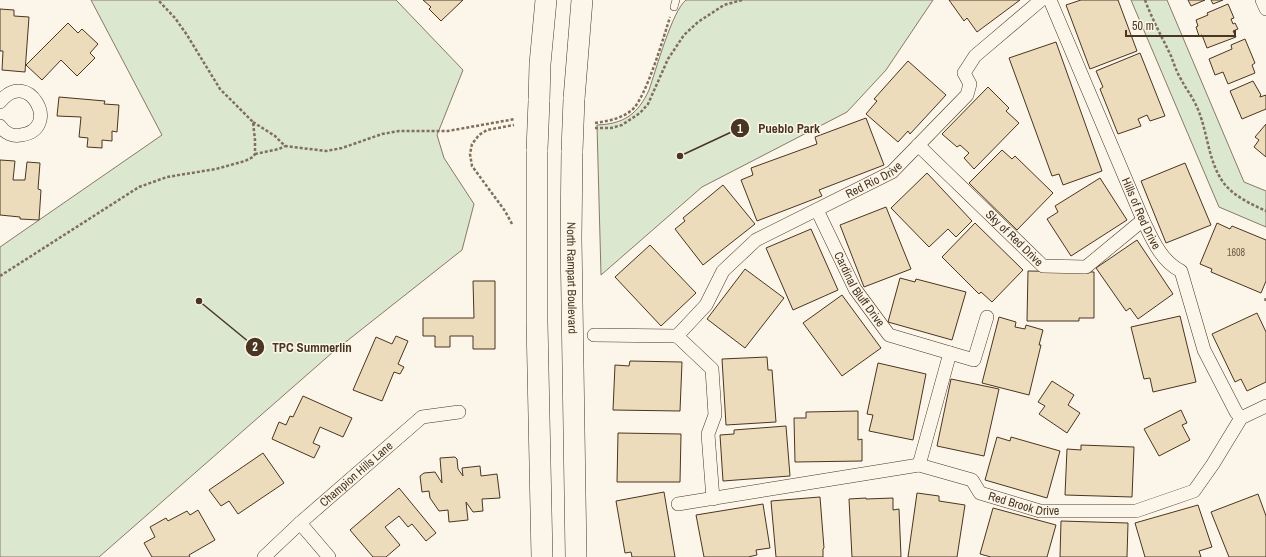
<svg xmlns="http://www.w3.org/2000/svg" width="1266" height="557" font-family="'Archivo Narrow',sans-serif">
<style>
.green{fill:#dce7d0;stroke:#887966}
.building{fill:#ecdcbc;stroke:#4a3520}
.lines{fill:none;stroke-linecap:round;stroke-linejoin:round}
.service-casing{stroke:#4a3520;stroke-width:8}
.minor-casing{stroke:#4a3520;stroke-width:14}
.primary-casing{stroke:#4a3520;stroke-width:22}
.path{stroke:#7f6f5c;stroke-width:2.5;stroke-dasharray:3 2;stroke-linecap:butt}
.service{stroke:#fbf6e9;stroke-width:7}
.minor{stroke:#fbf6e9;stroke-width:13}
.primary{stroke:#fbf6e9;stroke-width:21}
.primary-bridge-casing{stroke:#4a3520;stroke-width:22;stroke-linecap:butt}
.primary-bridge{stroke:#fbf6e9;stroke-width:21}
.labels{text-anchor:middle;stroke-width:3;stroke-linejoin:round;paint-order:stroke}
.number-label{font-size:10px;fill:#725f47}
.street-label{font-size:12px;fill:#4a3520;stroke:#fbf6e9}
.leader{fill:none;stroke:#4a3520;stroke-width:1.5}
.callout-dot{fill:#4a3520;stroke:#fbf6e9;stroke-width:1.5}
.mark-label{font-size:12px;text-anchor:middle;font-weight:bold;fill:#fff}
.callout-label{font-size:13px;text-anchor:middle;font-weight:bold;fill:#4a3520;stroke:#fbf6e9;stroke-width:3;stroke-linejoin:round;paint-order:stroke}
</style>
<rect width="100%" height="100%" fill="#fbf6e9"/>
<path class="green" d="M91 0H396L463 70 437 135 444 158 474 204 462 250 333 352 99 557H0V247L162 135Z
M686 0H933L886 70 847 112 702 187 601 275 597 125C624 124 638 114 649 90 656 70 672 11 686 0Z
M1131 0H1167L1244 182 1266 191V227L1219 207Z"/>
<path class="building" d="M423 0H463L441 21 429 9 431 7Z
M949 0H1020L977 32 967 18 964 21Z
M1081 0H1118L1137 51 1090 69 1066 5Z
M1188 0H1205L1191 6Z
M1211 0H1223L1213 4Z
M1228 4 1234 18 1231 19 1233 24 1235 23 1238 29 1233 31 1236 37 1207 48 1202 35 1199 36 1196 27 1198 26 1196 20 1208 15 1207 13Z
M0 9 14 10V16L29 17 25 72 2 70 3 51H0Z
M68 23 78 33 82 29 98 44 90 53 95 58 77 76 61 60 42 80 26 65Z
M1245 39 1255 63 1252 65 1255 73 1228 84 1223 72 1215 75 1209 59 1232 49 1231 45Z
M1056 42 1102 171 1063 185 1059 174 1052 176 1009 58Z
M1140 53 1165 116 1150 121 1147 115 1138 119 1141 126 1118 134 1100 89 1103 87 1096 71Z
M908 61 946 95 910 134 908 131 898 142 866 114 877 101 874 99Z
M1253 81 1261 95 1260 96V97L1266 95V109L1242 119 1230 91Z
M988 87 1009 108 1006 111 1019 123 974 169 964 158 969 153 960 145 957 147 942 134Z
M59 97 105 101 104 104 119 105 117 132 112 131V141L102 140V148L87 147 88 138 79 137 81 117 57 116Z
M866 118 884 165 819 190 822 196 757 221 741 180 753 175 751 168 817 144 815 137Z
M1266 124V157L1254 147 1259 140 1255 137Z
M1002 150 1012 159 1015 156 1053 193 1017 230 969 183Z
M0 160 15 161 13 180H25L27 162 40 163 38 189 41 190 39 220 20 219V217L0 215Z
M1185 163 1211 225 1166 243 1141 181Z
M927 173 972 221 956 237 948 229 929 247 891 208Z
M1100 178 1127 220 1071 256 1047 219 1058 212 1055 206Z
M723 185 755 224 703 265 675 229 685 221 683 218Z
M886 207 911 269 864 287 840 225Z
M975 223 1023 270 992 302 981 292 979 294 942 257Z
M1217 223 1230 229 1232 226 1266 240V281L1261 293 1211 272 1212 269 1200 264Z
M811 229 838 290 793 310 766 248Z
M1137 240 1173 294 1138 319 1130 308 1126 311 1096 268Z
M650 245 696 293 661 326 615 277Z
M745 269 784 298 745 348 707 319Z
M1028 271 1094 272V318H1079V321H1027Z
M900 278 915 282 916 279 966 292 952 340 888 322Z
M473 281H495V349H473V336H450V347H435V336H423V318H474Z
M842 295 881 348 842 376 803 323Z
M1257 313 1266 332V382L1247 391 1241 379 1235 382 1212 334Z
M1180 316 1196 382 1153 392 1150 378 1144 379 1131 327Z
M999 317 1016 322 1015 327 1025 329 1026 325 1043 330 1039 345H1041L1029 395 982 383Z
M396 336 408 341 398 364 404 367 400 374 394 372 382 401 353 390 376 337 392 344Z
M767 357 768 370H772L776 422 726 425 722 359Z
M630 361 682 362 680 411 613 410 615 365 629 366Z
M878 363 926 374 913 440 869 431 873 415 867 414Z
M951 379 999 389 984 456 937 446Z
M1052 381 1074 395 1068 405 1080 413 1067 433 1039 414 1045 406 1038 402Z
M303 396 352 418 343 437 320 427 313 443 320 446 314 458 272 439 279 422 286 425 290 416 293 417Z
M1181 410 1187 423 1182 425 1190 440 1159 456 1144 429Z
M858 411V440L862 439V461L795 462 794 418H806V412Z
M786 426 790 476 723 481 720 435 734 434V430Z
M618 433 681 434 680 482H617Z
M997 437 1010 441 1011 437 1060 451 1047 498 985 480Z
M1081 445 1134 447 1132 497 1065 495 1067 449 1081 450Z
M263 453 284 483 238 514 229 501 221 506 209 490Z
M455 457 457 459 458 469 463 476 462 468 480 466 481 476 497 474 500 498 482 499 483 511 473 512 466 502 468 520 449 522 448 510 439 511 430 498 429 491 422 492 420 476 424 473 435 472 442 483 440 458Z
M399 488 436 533 426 541 412 524 408 527 399 516 385 527 400 545 386 557H373L350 530Z
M664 492 675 557H632L631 552 625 553 616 501Z
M917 493 939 496V501L965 505 957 557H908Z
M1258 494 1266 516V557H1229L1211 512Z
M820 497 824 548 823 549V557H776L771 501Z
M866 498V499L893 498V510L899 509 901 557H852L849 499Z
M763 504 770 548 756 550 757 555 748 557H704L696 515Z
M1198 505 1212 547 1199 551 1201 557H1145L1135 523Z
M993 508 1056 525 1047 557H991L980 554Z
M198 510 215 540 189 555 190 557H152L144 543 155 537 150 527 166 518 168 521 187 511 190 515Z
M1061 521 1128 523 1127 557H1060Z"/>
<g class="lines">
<defs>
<path id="service" d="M674 7 676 0"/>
<g id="minor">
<path id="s1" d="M1050 0 1143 220C1152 239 1161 261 1181 271L1204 350 1236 412 1241 418"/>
<path d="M1262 0 1266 9"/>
<path d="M0 102C28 66 63 129 21 135 13 137 5 133 0 126"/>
<path id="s2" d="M918 145 1043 266 1086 267 1143 220"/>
<path id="s3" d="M817 210 855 289 889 335 950 353 919 465"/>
<path d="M594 335 677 336"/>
<path id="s4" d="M677 336 706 305 723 271 756 240 892 172 967 95 970 84 964 73 975 56 1041 0"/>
<path d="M677 336 712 369 715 415 708 434 713 499"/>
<path d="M950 353 974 360 987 317"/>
<path id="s5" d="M678 504 919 465 972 480 980 493 1040 511H1136L1194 491 1213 464 1241 418 1266 406"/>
<path d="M300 523 329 557"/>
<path id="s6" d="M264 557 300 523 422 417 459 412"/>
</g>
<g id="primary">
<path d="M574 99 582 0"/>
<path d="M539 101 540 64 546 0"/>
<path d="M537 150V322L542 557"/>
<path id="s7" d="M572 151 571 238 576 557"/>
</g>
</defs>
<use href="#service" class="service-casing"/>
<use href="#minor" class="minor-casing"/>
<use href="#primary" class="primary-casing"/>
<path class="path" d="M1145 0C1152 19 1162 37 1171 56 1174 64 1177 73 1182 81 1186 89 1192 96 1196 105 1208 130 1207 159 1223 182 1233 196 1251 204 1266 211
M253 122 275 136 285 146 326 151 342 148 382 134 399 131H448L515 119
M595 123C608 121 621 119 632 110 646 98 664 36 670 17
M595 128H611L622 125 640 113 648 104 668 59 684 35 698 22 724 5 742 0
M255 154 279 149 285 146
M512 224 505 211 472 166 470 154 472 144 479 135 487 130 514 125
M0 276 139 187 167 177 216 169 245 161 253 157 255 154V140L253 122 220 89 187 35 175 18 158 0
M1265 301 1266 298"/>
<use href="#service" class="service"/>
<use href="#minor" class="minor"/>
<use href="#primary" class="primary"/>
<defs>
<path id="primary-bridge" d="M537 150 539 101
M572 151 574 99"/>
</defs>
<use href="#primary-bridge" class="primary-bridge-casing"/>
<use href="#primary-bridge" class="primary-bridge"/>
</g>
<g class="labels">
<g class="number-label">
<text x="1236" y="256">1608</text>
</g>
<g class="street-label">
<text dy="4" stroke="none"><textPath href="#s4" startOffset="258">Red Rio Drive</textPath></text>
<text dy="4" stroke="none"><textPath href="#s1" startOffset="232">Hills of Red Drive</textPath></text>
<text dy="4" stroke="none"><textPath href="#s2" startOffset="134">Sky of Red Drive</textPath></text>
<text dy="4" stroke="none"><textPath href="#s7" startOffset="127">North Rampart Boulevard</textPath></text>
<text dy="4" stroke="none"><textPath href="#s3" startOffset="90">Cardinal Bluff Drive</textPath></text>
<text dy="4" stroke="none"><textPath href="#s6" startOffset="124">Champion Hills Lane</textPath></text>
<text dy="4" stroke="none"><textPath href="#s5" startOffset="360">Red Brook Drive</textPath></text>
</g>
</g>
<path class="leader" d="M680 156L740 128M199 301L255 347"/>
<g class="callout-dot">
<circle cx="680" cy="156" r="4"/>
<circle cx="199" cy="301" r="4"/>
<circle cx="740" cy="128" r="10"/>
<circle cx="255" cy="347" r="10"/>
</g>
<g class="mark-label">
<text x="740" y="133">1</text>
<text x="255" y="351">2</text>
</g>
<g class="callout-label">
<text x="789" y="133">Pueblo Park</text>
<text x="312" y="352">TPC Summerlin</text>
</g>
<path d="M1126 30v6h109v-6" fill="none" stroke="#4a3520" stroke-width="2"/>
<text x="1132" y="30" font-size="12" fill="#4a3520" stroke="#fbf6e9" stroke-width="3" paint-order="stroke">50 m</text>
</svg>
